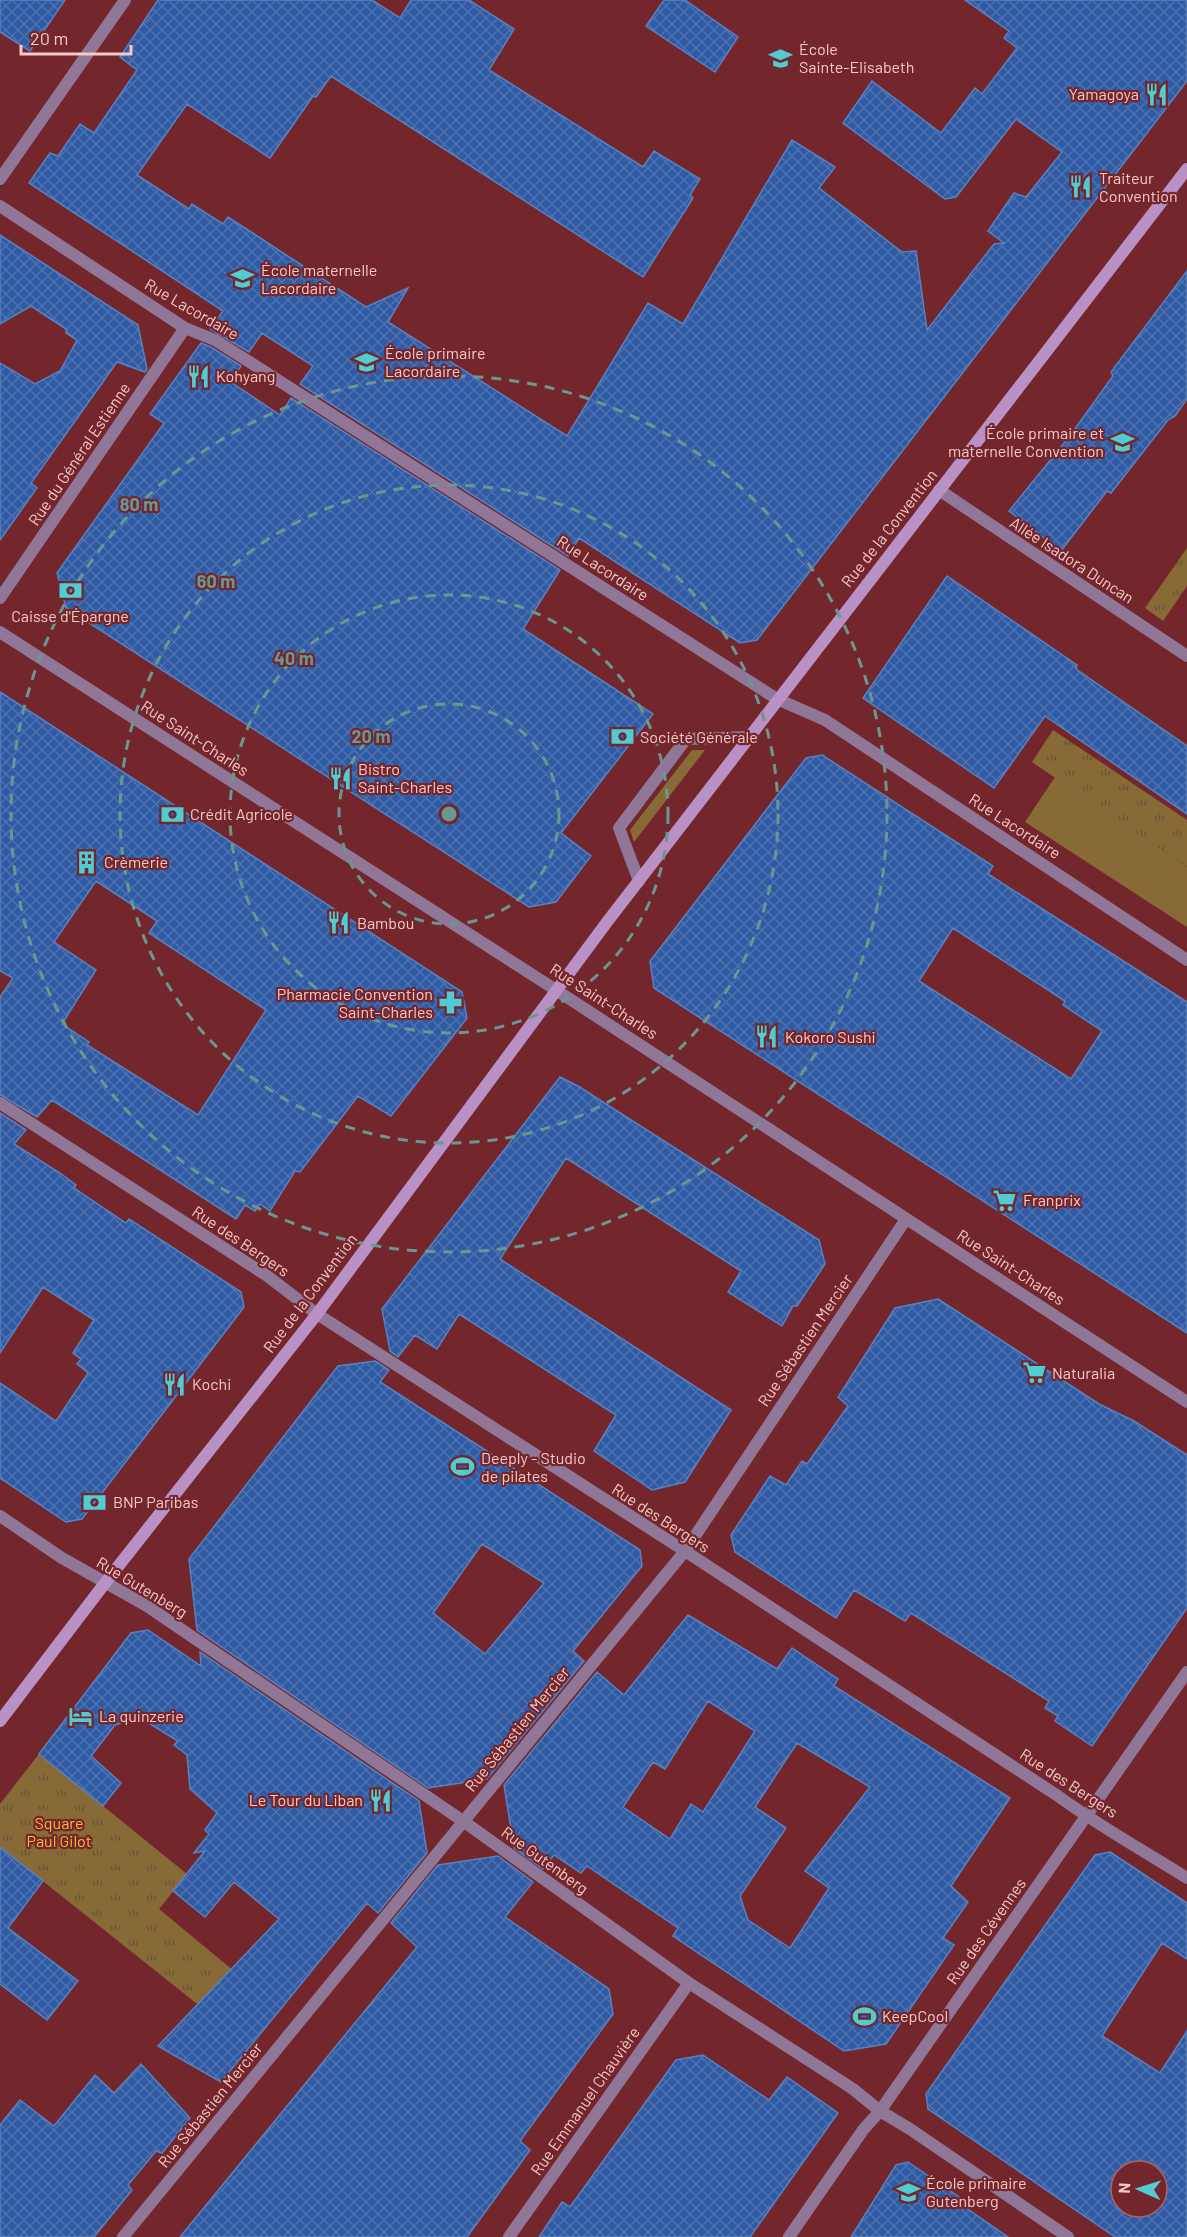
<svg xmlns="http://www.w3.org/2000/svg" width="1187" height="2237" font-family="Barlow,sans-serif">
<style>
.grass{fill:#886a37}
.park{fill:url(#park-tufts)}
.building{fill:url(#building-cross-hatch);stroke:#5981c0;stroke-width:1.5;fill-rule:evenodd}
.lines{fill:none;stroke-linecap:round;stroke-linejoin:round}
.lane{stroke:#907797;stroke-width:12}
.street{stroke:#907797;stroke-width:12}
.secondary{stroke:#ba91c4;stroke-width:12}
.ring{fill:none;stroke:#6b9792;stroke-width:3;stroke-dasharray:10 8}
.labels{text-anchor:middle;stroke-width:4.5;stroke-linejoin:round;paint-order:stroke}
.poi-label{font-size:16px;fill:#f6c8c7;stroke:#73272d;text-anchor:start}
.street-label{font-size:16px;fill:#f6c8c7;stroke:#73272d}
.park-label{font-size:16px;fill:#fab735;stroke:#73272d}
.centre{fill:#6b9792;stroke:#73272d;stroke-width:3}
.ring-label{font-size:18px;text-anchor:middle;font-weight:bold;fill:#6b9792;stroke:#73272d;stroke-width:4.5;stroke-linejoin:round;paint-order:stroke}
</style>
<defs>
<pattern id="park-tufts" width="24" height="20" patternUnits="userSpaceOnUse" patternTransform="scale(1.5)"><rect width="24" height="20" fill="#886a37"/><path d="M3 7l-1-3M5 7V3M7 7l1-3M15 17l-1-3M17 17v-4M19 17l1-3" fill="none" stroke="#6c5539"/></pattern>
<pattern id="building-cross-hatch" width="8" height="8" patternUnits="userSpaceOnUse" patternTransform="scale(1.5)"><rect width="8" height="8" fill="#2e5ba3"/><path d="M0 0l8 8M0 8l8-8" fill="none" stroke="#4d71ae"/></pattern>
</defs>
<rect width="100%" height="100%" fill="#73272d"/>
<path class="grass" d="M692 750H705L634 842 630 830Z
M1055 777 1187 867V927L1025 822Z"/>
<path class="park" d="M1187 548V586L1163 621 1145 608Z
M1053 730 1187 820V867L1032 762Z
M39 1754 187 1874 159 1909 280 2009 250 2046 0 1847V1804Z"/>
<path class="building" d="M0 0H65L30 51 0 32Z
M158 0H372L400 18 411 0H469L514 29 489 70 643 167 654 151 700 179 690 195 693 198 643 277 331 76 316 97 313 96 270 158 187 104 137 175 189 209 192 204 223 224 228 217 366 307 408 288 388 322 567 436 648 303 683 324 792 140 835 167 819 188 902 252 916 251 927 330 994 244 1004 243 988 231 1014 193 1026 197 1062 152 1016 119 956 197 945 199 843 123 872 81 941 133 975 88 982 94 1017 48 1004 38 1009 31 965 0H1187V81L757 640 740 643 579 538 568 556 300 384 313 366 262 333 249 352 210 329 223 311 29 183 50 153 58 156 80 124 94 133 137 70 120 57Z
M664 0H685L738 37 715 72 646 26Z
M0 235 138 325 147 369 145 372 117 362 31 483 37 488 0 540V363L35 384 60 371 77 340 66 333V329L31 306 0 324Z
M1187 271V399L1175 416 1168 420 1111 493 1107 491 1061 551 1009 511 1069 437 1113 376 1111 372Z
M201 343 211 347 241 366 231 382 280 415 291 398 560 570 523 629 653 714 561 833 591 856 556 902 529 907 66 608 57 573 164 423 150 414Z
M947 576 1077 665 1076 669 1187 746V814L1045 716 994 788 863 698Z
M0 692 462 992 467 1018 391 1116 358 1096 300 1172 295 1171 270 1211 260 1204 255 1211 245 1205 236 1219 52 1100 37 1117 0 1095V997L13 978 0 971ZM96 881 157 921 149 933 266 1010 198 1115 87 1045 89 1042 62 1024 96 970 54 942Z
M822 755 993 866 988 874 1187 1002V1333L654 988 650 961 654 956 806 758ZM953 928 1065 1001 1063 1005 1102 1031 1071 1079 919 981Z
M560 1077 578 1086 819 1240 825 1264 797 1306H793L782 1326 728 1292 741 1271 566 1158 500 1259 731 1410 685 1482 652 1490 594 1451 616 1415 459 1314 437 1349 415 1335 398 1357 390 1351 382 1309Z
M0 1113 26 1130 14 1144 60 1173 76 1185 74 1188 126 1223 129 1219 241 1292 244 1307 82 1519 66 1522 0 1478V1383L56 1421 88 1373 77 1364 81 1359 73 1353 94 1320 43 1287 0 1353Z
M938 1299 1099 1404 1134 1421 1187 1455V1608L1092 1746 1055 1721 1058 1716 1045 1708 1049 1701 911 1613 905 1621 854 1590 836 1618 735 1552 731 1535 770 1476 786 1485 802 1461 807 1464 848 1406 838 1397 895 1308Z
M375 1361 389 1370 380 1382 640 1550 642 1566 573 1651 584 1661 487 1779 428 1788 197 1630 189 1559 338 1366ZM482 1544 544 1583 485 1654 433 1613Z
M688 1615 777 1669 792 1648 838 1679 834 1686 1010 1798 951 1886 968 1902 943 1938 954 1945 886 2044 844 2051 673 1936 678 1928 587 1866 581 1873 554 1855 543 1869 514 1848 504 1785 597 1672 624 1695ZM708 1701 755 1731 703 1812 691 1804 670 1839 623 1807 653 1762 665 1769ZM797 1743 870 1787 805 1871 829 1888 790 1948 748 1920 740 1896 786 1828 755 1807Z
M148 1630 201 1666 200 1652 419 1801 427 1853 378 1913 367 1903 221 2082 158 2046 279 1919 234 1882 205 1917 173 1891 205 1851 194 1853 209 1834 205 1830 217 1813 190 1789 187 1755 174 1745 178 1741 139 1717 115 1725 91 1756 121 1783 103 1806 39 1754 131 1633Z
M0 1847 43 1881 8 1928 78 1981 47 2020 0 1984Z
M1110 1852 1187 1903V1959L1162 1943 1102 2036 1160 2073 1187 2031V2237H1115L928 2109 926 2094 1007 1979 1095 1855ZM1121 2171H1157V2207H1121Z
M498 1856 533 1882 505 1917 609 1989 613 2014 520 2141 530 2150 467 2237H180L417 1947 391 1923 438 1865Z
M703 2055 769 2100 787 2077 838 2113 750 2237H539L562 2202 570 2207 676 2060Z
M141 2064 190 2118 162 2153 156 2151 128 2185 132 2190 94 2237H0V2125L20 2100 54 2126 95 2075 114 2093Z
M908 2162 962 2199 959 2203 1008 2237H851L896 2165Z"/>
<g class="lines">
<path class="lane" d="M639 881 619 828 686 739 749 737"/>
<path class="street" d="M0 179 125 0
M0 206 185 328 215 340 777 699 825 720 1187 960
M939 490 1187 656
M0 598 185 328
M0 632 556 990 1187 1402
M0 1103 266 1275 317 1314 685 1551 1058 1796C1099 1826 1144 1851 1187 1878
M0 1516 62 1558 147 1606 463 1821 689 1983 853 2089 880 2111 910 2129 1068 2237
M123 2237 685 1551 906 1219
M509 2237 689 1983
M789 2237 863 2130 880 2111 1187 1672"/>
<path class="secondary" d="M0 1721 105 1583 317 1314 607 922 1187 169"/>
</g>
<g class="ring">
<circle cx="449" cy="814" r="110"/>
<circle cx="449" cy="814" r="219"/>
<circle cx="449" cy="814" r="329"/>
<circle cx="449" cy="814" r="438"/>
</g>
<defs>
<symbol id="school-bare" viewBox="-9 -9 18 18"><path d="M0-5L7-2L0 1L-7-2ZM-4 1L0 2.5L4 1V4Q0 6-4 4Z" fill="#51ccd2" stroke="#73272d" stroke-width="2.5" paint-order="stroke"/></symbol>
<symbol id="restaurant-bare" viewBox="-9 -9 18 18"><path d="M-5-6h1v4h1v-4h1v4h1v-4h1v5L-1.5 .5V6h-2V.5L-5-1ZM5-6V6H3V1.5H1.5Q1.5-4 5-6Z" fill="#51ccd2" stroke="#73272d" stroke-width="2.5" paint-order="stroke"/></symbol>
<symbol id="bank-bare" viewBox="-9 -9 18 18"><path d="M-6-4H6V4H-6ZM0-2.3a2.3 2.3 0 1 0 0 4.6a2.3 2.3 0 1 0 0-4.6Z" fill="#51ccd2" stroke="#73272d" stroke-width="2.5" paint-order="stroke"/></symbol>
<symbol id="building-bare" viewBox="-9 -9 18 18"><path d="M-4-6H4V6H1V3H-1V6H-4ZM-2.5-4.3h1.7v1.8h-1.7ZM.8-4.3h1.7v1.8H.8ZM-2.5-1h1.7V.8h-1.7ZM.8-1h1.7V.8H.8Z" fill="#51ccd2" stroke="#73272d" stroke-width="2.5" paint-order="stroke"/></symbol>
<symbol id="pharmacy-bare" viewBox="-9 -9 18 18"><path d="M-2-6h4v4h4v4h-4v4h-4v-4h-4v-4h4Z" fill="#51ccd2" stroke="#73272d" stroke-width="2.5" paint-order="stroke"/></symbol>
<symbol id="supermarket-bare" viewBox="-9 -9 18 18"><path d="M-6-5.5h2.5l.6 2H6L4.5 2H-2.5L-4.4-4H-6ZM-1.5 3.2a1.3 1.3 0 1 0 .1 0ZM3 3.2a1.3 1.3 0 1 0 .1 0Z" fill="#51ccd2" stroke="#73272d" stroke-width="2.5" paint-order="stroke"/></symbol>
<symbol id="stadium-bare" viewBox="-9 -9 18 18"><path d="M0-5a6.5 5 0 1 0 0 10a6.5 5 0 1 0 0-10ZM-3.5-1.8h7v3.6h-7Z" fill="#51ccd2" stroke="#73272d" stroke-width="2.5" paint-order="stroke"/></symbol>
<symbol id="hotel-bare" viewBox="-9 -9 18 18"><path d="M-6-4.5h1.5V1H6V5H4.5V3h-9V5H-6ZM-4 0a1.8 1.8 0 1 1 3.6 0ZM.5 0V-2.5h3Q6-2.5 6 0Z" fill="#51ccd2" stroke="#73272d" stroke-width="2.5" paint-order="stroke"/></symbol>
</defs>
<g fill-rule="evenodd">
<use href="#school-bare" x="764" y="42" width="33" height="33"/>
<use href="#restaurant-bare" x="1140" y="78" width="33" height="33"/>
<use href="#restaurant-bare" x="1064" y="170" width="33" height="33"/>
<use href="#school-bare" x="226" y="262" width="33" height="33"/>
<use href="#school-bare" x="350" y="346" width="33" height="33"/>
<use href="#restaurant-bare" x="182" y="360" width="33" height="33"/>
<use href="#school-bare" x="1106" y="426" width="33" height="33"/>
<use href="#bank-bare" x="54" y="574" width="33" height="33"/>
<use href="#bank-bare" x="606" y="720" width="33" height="33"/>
<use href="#restaurant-bare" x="324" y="762" width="33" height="33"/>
<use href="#bank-bare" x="156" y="798" width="33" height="33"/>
<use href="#building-bare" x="70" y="846" width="33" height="33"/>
<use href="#restaurant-bare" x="322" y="906" width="33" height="33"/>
<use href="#pharmacy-bare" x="434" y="986" width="33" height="33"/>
<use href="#restaurant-bare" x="750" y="1020" width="33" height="33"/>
<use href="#supermarket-bare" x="988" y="1184" width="33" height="33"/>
<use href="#supermarket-bare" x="1018" y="1356" width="33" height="33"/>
<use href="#restaurant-bare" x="158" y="1368" width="33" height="33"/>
<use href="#stadium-bare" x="446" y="1450" width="33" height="33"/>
<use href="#bank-bare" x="78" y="1486" width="33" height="33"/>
<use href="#hotel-bare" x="64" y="1700" width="33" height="33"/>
<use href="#restaurant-bare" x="364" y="1784" width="33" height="33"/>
<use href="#stadium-bare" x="848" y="2000" width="33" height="33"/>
<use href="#school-bare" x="892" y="2176" width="33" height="33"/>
</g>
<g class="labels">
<g class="poi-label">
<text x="799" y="55">École<tspan x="799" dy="18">Sainte-Elisabeth</tspan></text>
<text x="1139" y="100" text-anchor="end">Yamagoya</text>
<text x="1099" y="184">Traiteur<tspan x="1099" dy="18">Convention</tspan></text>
<text x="261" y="276">École maternelle<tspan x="261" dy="18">Lacordaire</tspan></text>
<text x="385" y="359">École primaire<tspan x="385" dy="18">Lacordaire</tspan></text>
<text x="216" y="382">Kohyang</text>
<text x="1104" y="439" text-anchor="end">École primaire et<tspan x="1104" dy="18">maternelle Convention</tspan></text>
<text x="70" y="622" text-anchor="middle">Caisse d'Épargne</text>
<text x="640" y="743">Société Générale</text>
<text x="358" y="775">Bistro<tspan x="358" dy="18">Saint-Charles</tspan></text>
<text x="190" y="820">Crédit Agricole</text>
<text x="104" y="868">Crèmerie</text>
<text x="357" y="929">Bambou</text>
<text x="433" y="1000" text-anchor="end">Pharmacie Convention<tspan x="433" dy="18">Saint-Charles</tspan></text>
<text x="785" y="1043">Kokoro Sushi</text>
<text x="1023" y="1206">Franprix</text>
<text x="1052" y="1379">Naturalia</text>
<text x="192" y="1390">Kochi</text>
<text x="481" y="1464">Deeply - Studio<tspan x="481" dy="18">de pilates</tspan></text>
<text x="113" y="1508">BNP Paribas</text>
<text x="99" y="1722">La quinzerie</text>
<text x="363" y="1806" text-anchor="end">Le Tour du Liban</text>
<text x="882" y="2022">KeepCool</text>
<text x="926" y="2189">École primaire<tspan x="926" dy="18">Gutenberg</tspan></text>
</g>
<g class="street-label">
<text transform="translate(192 309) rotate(30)" y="6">Rue Lacordaire</text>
<text transform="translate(79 454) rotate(-56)" y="6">Rue du Général Estienne</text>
<text transform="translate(889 528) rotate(-52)" y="6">Rue de la Convention</text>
<text transform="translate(1072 560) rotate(33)" y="6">Allée Isadora Duncan</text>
<text transform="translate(603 568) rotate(33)" y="6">Rue Lacordaire</text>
<text transform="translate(195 738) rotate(33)" y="6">Rue Saint-Charles</text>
<text transform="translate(1015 826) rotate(33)" y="6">Rue Lacordaire</text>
<text transform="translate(604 1001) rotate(33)" y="6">Rue Saint-Charles</text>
<text transform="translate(241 1241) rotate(34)" y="6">Rue des Bergers</text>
<text transform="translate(1011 1267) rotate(33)" y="6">Rue Saint-Charles</text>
<text transform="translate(310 1293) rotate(-53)" y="6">Rue de la Convention</text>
<text transform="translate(805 1340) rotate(-56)" y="6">Rue Sébastien Mercier</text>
<text transform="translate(661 1518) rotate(33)" y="6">Rue des Bergers</text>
<text transform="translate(142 1587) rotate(31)" y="6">Rue Gutenberg</text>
<text transform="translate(517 1729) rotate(-51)" y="6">Rue Sébastien Mercier</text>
<text transform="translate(1069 1783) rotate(33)" y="6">Rue des Bergers</text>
<text transform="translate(545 1860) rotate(36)" y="6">Rue Gutenberg</text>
<text transform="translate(986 1931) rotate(-55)" y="6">Rue des Cévennes</text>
<text transform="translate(585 2101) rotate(-55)" y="6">Rue Emmanuel Chauvière</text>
<text transform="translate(210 2105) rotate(-51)" y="6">Rue Sébastien Mercier</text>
</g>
<g class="park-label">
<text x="59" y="1829">Square<tspan x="59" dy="18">Paul Gilot</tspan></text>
</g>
</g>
<circle cx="449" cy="814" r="9" class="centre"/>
<g class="ring-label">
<text x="139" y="511">80 m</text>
<text x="216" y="588">60 m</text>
<text x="294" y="665">40 m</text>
<text x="371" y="743">20 m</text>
</g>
<g transform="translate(1139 2189) rotate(273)"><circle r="28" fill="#73272d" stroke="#a7676b" stroke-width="1.5"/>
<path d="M0-4.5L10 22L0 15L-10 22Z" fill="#51ccd2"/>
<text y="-9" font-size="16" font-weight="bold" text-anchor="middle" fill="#f6c8c7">N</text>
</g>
<path d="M21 45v9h110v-9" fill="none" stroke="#f6c8c7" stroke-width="3"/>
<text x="30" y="45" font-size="18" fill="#f6c8c7" stroke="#73272d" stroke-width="4.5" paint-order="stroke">20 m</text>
</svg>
